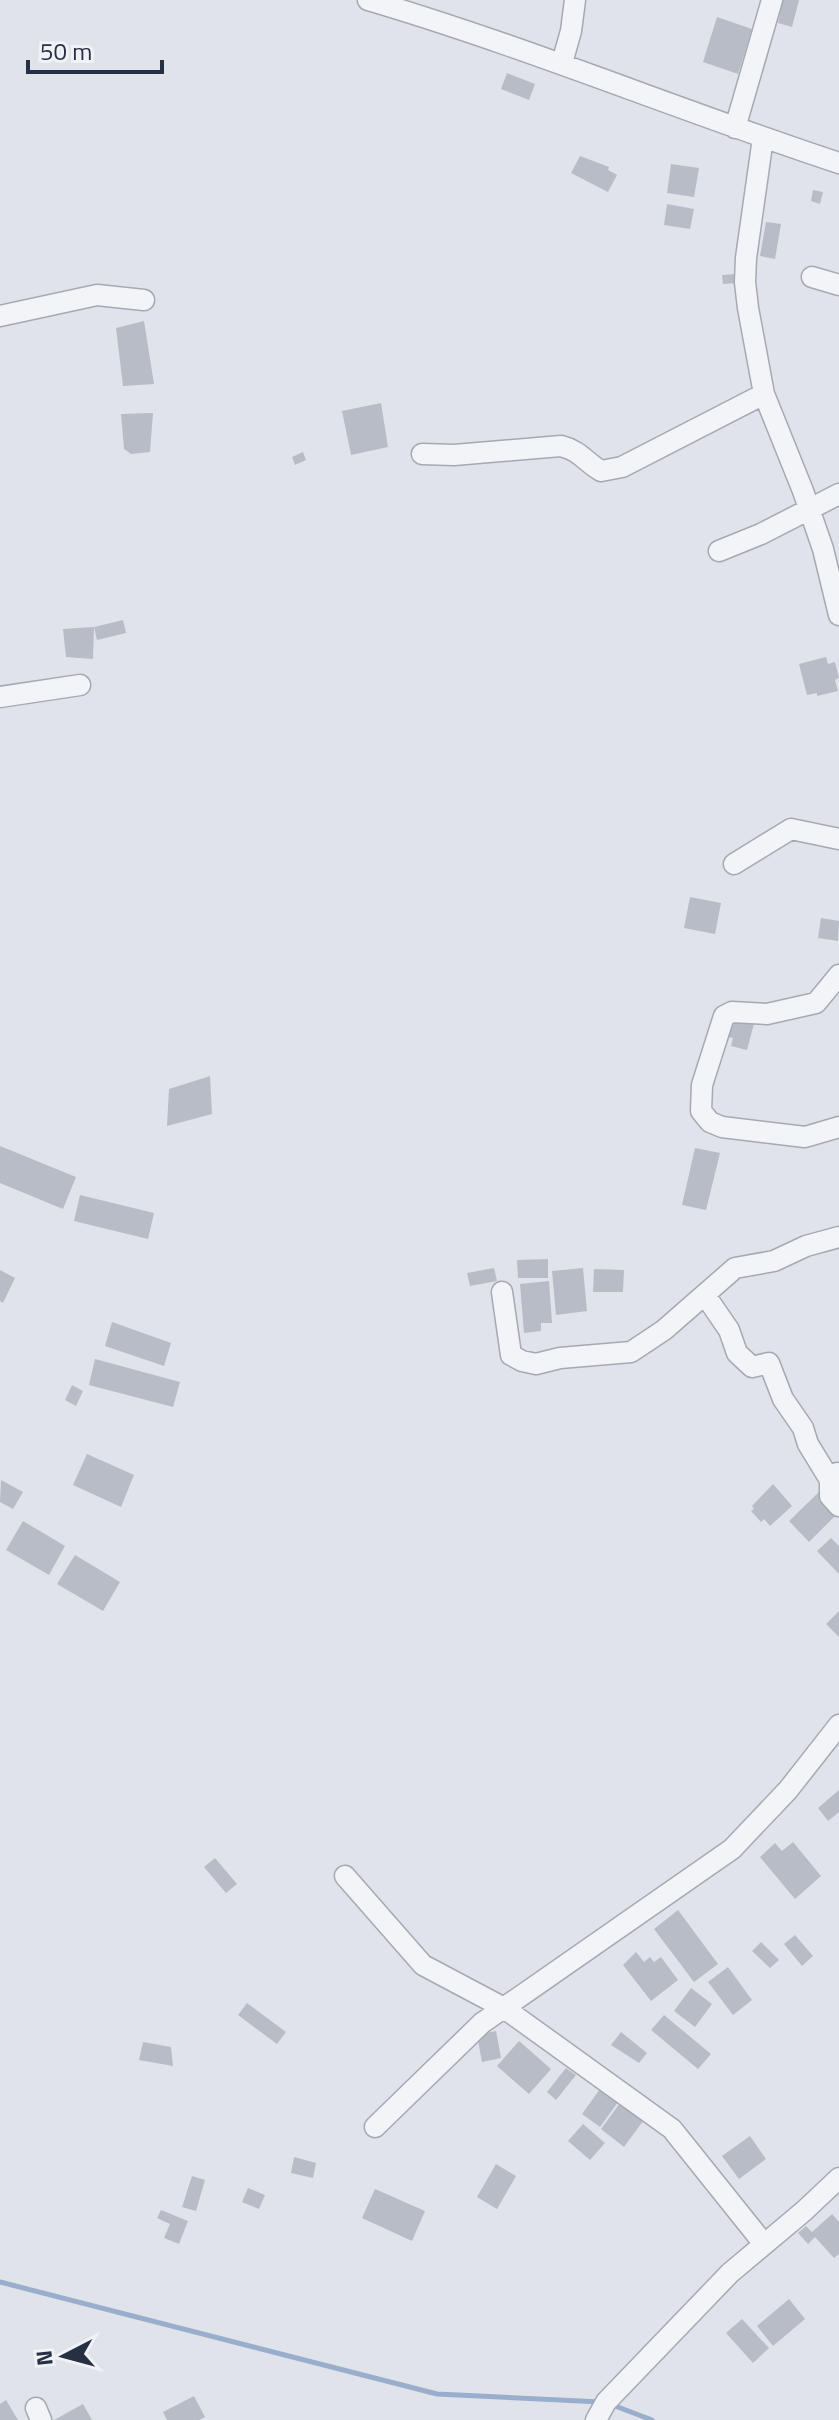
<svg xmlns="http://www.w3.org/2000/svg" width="839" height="2420" font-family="'Titillium Web',sans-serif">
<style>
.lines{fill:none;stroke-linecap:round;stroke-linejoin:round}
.stream{stroke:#99aecc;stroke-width:5}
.building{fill:#b7bcc7}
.minor-casing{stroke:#a5a9b4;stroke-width:23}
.minor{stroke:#f3f4f8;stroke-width:20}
</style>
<rect width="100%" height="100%" fill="#e0e3ea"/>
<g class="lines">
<path class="stream" d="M0 2282 437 2394 601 2402
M610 2404 652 2420"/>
</g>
<path class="building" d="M783 0H799L792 27 778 23Z
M717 17 752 29 738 74 703 62Z
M507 73 535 84 529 100 501 89Z
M580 156 609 167 608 170 617 175 608 192 571 173Z
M671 164 699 168 694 197 667 193Z
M813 190 823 192 820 204 811 201Z
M667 204 694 209 690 229 664 225Z
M766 222 781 224 775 259 760 256Z
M736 274 737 283 723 284 722 275Z
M144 321 154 384 123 386 116 328Z
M381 403 388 447 351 455 342 411Z
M153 413 150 452 131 454 124 449 121 414Z
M303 452 306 460 295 465 292 457Z
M123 620 126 633 97 640 94 627Z
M94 627 93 659 66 657 63 629Z
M826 657 828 664 835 662 839 678 835 680 838 691 817 696V693L807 695 799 664Z
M690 897 721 903 715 934 684 928Z
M821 918 839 921 838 941 818 938Z
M734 1014 755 1020 747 1050 731 1046 733 1038 728 1037Z
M210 1076 212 1114 167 1126 169 1089Z
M0 1146 76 1177 63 1209 0 1183Z
M695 1148 720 1153 706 1210 682 1205Z
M80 1195 154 1213 148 1239 74 1221Z
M548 1259V1278H518L517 1260Z
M494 1268 497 1281 470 1286 467 1273Z
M583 1268 587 1311 556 1315 552 1271Z
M594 1269 624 1270 623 1292H593Z
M0 1270 15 1278 3 1303 0 1301Z
M549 1281 552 1323H541V1331L524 1333 520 1284Z
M112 1322 171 1343 164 1366 105 1346Z
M95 1359 180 1382 173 1407 89 1385Z
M72 1385 83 1391 76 1406 65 1400Z
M87 1454 134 1475 121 1507 73 1485Z
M1 1480 23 1492 13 1509 0 1502Z
M773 1484 792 1506 770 1526 764 1519 761 1522 751 1511 754 1509 752 1506Z
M819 1492 839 1512 809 1542 789 1521Z
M23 1521 65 1546 49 1575 6 1550Z
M831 1538 839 1546V1574L817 1551Z
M75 1555 120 1582 103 1611 57 1584Z
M839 1611V1637L826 1624Z
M839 1790V1812L828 1821 818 1808Z
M793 1842 821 1876 795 1899 760 1857 775 1843 782 1851Z
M215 1858 237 1884 226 1893 204 1867Z
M678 1910 718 1964 694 1982 654 1929Z
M795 1935 813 1956 802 1966 784 1944Z
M761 1942 779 1960 770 1968 752 1951Z
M636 1952 644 1962 650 1957 654 1962 661 1957 678 1980 651 2001 623 1965Z
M728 1967 752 2000 733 2015 708 1982Z
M691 1988 712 2004 695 2027 674 2011Z
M247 2003 286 2032 277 2044 238 2015Z
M664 2015 711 2054 698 2069 651 2030Z
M496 2031 501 2058 482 2062 477 2035Z
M621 2032 647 2053 639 2063 611 2045Z
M519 2041 551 2069 529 2094 497 2066Z
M143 2042 171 2047 173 2066 139 2060Z
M566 2068 576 2075 556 2100 547 2092Z
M603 2085 621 2098 600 2127 582 2114Z
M623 2099 646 2117 624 2147 601 2129Z
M583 2124 605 2143 590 2160 568 2141Z
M750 2136 766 2159 739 2179 722 2156Z
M294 2157 316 2163 313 2178 291 2173Z
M496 2164 516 2176 497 2209 477 2197Z
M192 2176 205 2180 196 2211 182 2207Z
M248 2188 265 2195 259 2209 242 2202Z
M375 2189 425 2211 412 2241 362 2218Z
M161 2210 188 2221 179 2244 164 2238 170 2224 157 2218Z
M832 2214 839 2222V2254L834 2258 815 2237 808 2244 798 2233 806 2226 812 2232Z
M789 2299 805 2319 773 2346 757 2326Z
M742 2319 769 2348 753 2363 726 2333Z
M194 2396 205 2417 199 2420H167L163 2412Z
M6 2400 18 2420H0V2404Z
M83 2404 92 2420H54Z"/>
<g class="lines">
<defs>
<path id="minor" d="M368 0C527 47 681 111 839 163
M562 63 571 31 575 0
M735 128 772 0
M763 138 746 258 745 282 748 308 764 394 803 491 823 549 839 615
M812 277 839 285
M0 316 97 295 144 300
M422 454 454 455 561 446C581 451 584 461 601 471L622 467 764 394
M719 551 761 534 839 494
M0 697 80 685
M734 864 791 829 839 839
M839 975 816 1003 767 1014 732 1012 724 1016 702 1085 701 1111 710 1122 722 1127 805 1137 839 1127
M502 1292 511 1355 522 1361 536 1364 560 1358 631 1352 664 1330 735 1268 774 1261 806 1246 839 1237
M705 1295 729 1330 737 1353 752 1367 769 1363 783 1399 803 1428 808 1444 830 1480
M837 1473 830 1480V1496L839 1506
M345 1876 423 1965 504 2008 672 2129 764 2244
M375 2127 482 2023 732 1849 788 1790 839 1725
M36 2408 41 2420
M596 2420 606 2402 730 2273 804 2211 839 2178"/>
</defs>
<use href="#minor" class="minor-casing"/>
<use href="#minor" class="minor"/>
</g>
<g transform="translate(64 2356) rotate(264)" stroke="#eff2f7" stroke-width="6" paint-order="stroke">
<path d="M0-6L14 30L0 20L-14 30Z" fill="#272f42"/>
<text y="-12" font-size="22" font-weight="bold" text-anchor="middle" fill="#272f42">N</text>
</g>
<path d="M28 60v12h134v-12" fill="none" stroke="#272f42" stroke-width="4"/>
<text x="40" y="60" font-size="24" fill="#272f42" stroke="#eff2f7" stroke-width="6" paint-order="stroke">50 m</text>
</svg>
